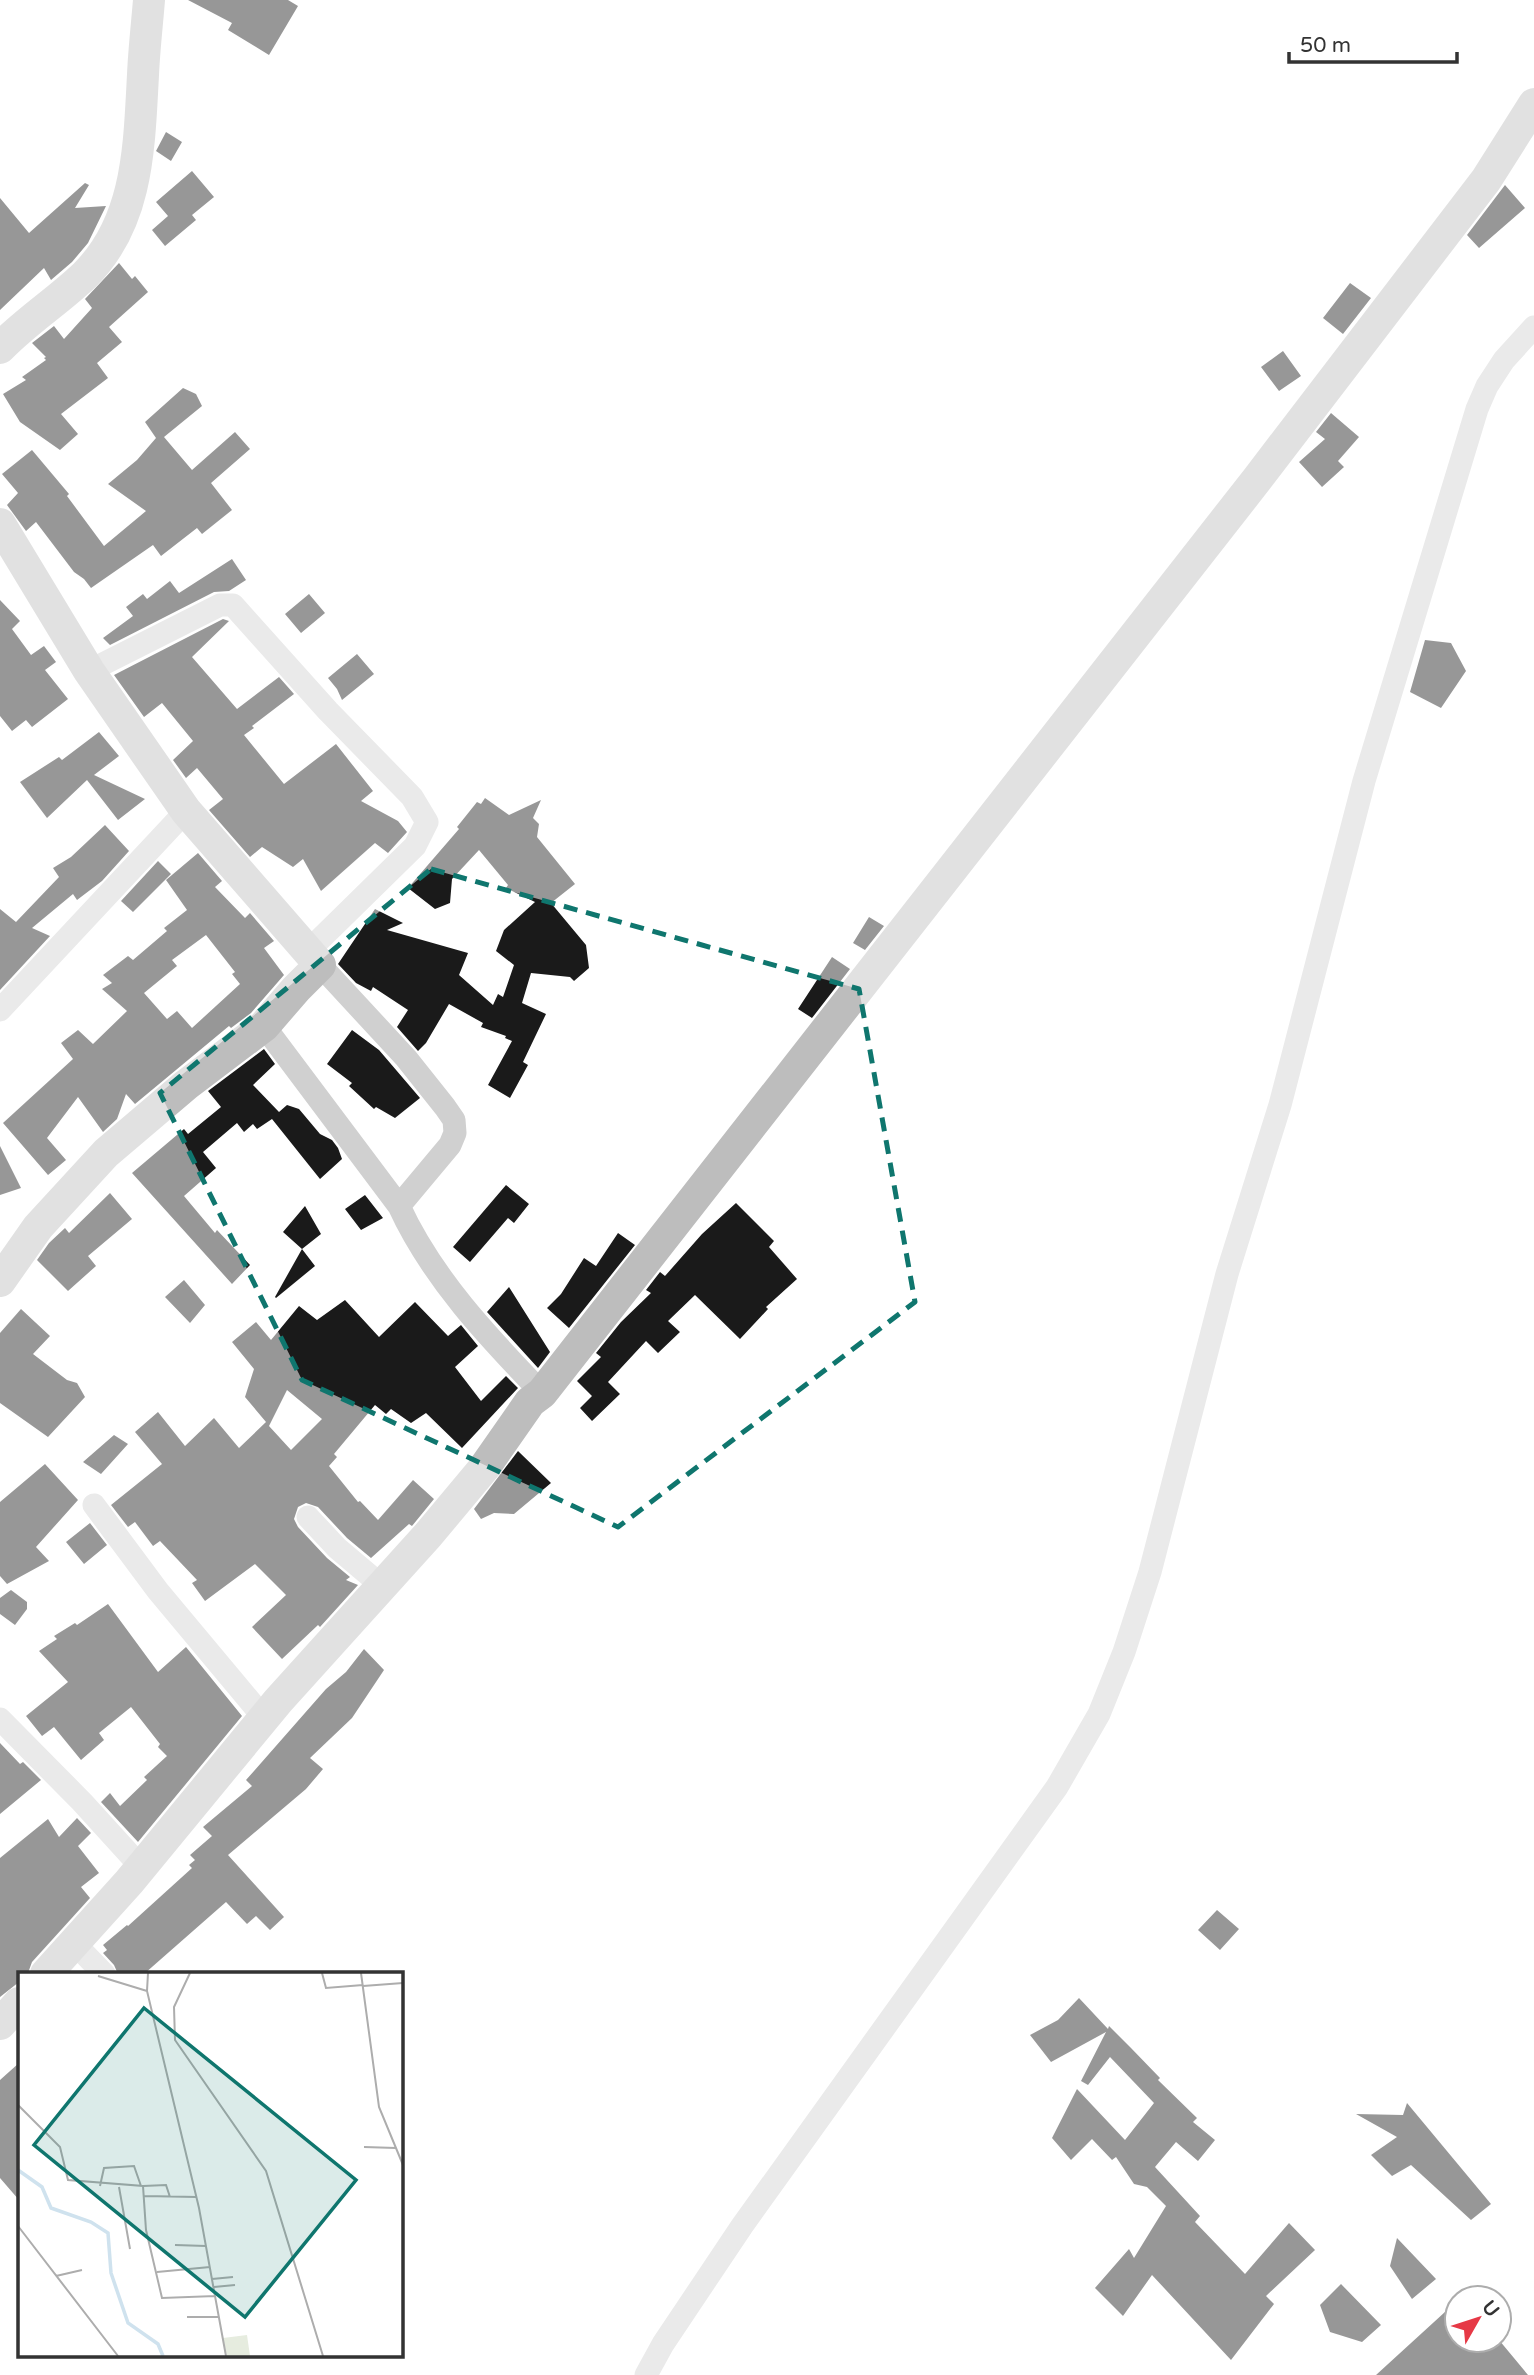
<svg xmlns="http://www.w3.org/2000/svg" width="1534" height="2375" font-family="'Varela Round',sans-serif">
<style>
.building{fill:#1a1a1a;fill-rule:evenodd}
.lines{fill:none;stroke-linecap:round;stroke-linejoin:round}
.street{stroke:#d0d0d0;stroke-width:23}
.secondary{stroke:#bdbdbd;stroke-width:32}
.marked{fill:none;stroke:#0f766e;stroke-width:5;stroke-dasharray:14 9;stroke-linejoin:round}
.inset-river{fill:none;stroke:#cfe2ee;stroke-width:3.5}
.inset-road{fill:none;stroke:#adadad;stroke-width:2}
.view{fill:#0f766e;fill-opacity:0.15;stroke:#0f766e;stroke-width:3.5}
.inset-edge{fill:none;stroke:#333;stroke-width:3.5}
</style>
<rect width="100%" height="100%" fill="#fff"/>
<path class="building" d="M188 0H288L298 6 269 55 228 30 232 23Z
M166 132 182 142 171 161 156 151Z
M192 171 214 197 192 215 196 220 165 246 152 230 168 216 156 202Z
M85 183 89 185 75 208 106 206 88 243 72 262 51 280 44 268 0 310V198L29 233Z
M1505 185 1525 208 1479 248 1467 235Z
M119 263 132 279 135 276 148 292 109 327 122 342 97 363 108 378 61 414 78 434 60 450 20 422 3 394 26 380 22 377 46 360 44 358 46 357 32 343 54 326 64 339 92 308 85 299Z
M1350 283 1371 298 1343 334 1323 318Z
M1283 351 1301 376 1279 391 1261 367Z
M183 388 196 394 202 406 164 437 192 470 235 432 250 449 211 483 232 510 202 534 197 528 161 556 153 545 91 588 84 579 74 572 36 522 26 531 7 505 18 493 2 474 32 450 69 494 67 496 104 546 146 511 108 484 137 460 156 438 145 422Z
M1331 413 1359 437 1338 461 1344 467 1322 487 1299 462 1325 439 1316 432Z
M232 559 246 580 229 591 214 592 110 645 103 638 133 616 126 607 143 594 147 599 170 581 179 593Z
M309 594 325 613 301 633 285 614Z
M0 600 20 621 12 629 31 655 44 646 56 662 45 670 68 699 32 727 26 720 12 731 0 716Z
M223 619 229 621 192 657 237 709 279 677 294 694 252 726 254 728 244 735 284 784 336 744 373 791 361 801 398 821 407 832 388 853 375 843 321 891 303 859 293 867 262 847 250 857 209 810 223 799 197 768 186 778 173 760 193 741 162 703 144 717 114 675Z
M1425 640 1451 643 1466 671 1441 708 1410 692Z
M357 654 374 674 342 700 337 689 328 678Z
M99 732 119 756 94 775 145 799 118 820 87 780 47 818 20 782 59 757 62 760Z
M485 798 509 815 541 800 533 818 539 824 537 837 575 884 551 903 586 945 589 968 574 981 570 977 531 973 522 1003 546 1014 523 1062 528 1065 510 1098 488 1085 512 1041 505 1038 506 1036 481 1027 483 1023 449 1004 426 1043 418 1051 397 1027 408 1010 373 987 371 991 356 983 338 964 375 909 403 923 387 930 468 953 459 975 493 1005 498 994 503 997 514 965 496 951 504 930 535 902 506 888 508 885 479 850 452 879 450 903 435 909 408 888 459 829 457 827 477 802 481 804Z
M105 825 129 851 102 881 77 900 73 894 32 928 50 936 0 990V909L16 922 59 877 53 868 71 857Z
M198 853 222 881 215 887 245 918 250 913 274 941 264 948 284 975 251 1013 231 1028 229 1026 135 1104 126 1094 117 1119 103 1132 78 1097 47 1138 66 1160 48 1175 3 1123 73 1059 61 1043 78 1030 93 1044 127 1011 102 989 112 983 103 975 128 956 133 960 167 931 164 928 187 910 166 880ZM206 935 235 972 232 974 240 984 192 1028 177 1011 167 1019 144 993 177 966 172 960Z
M158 861 171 874 133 912 121 901Z
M869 917 884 926 865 950 853 943Z
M832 957 850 969 812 1018 798 1009Z
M352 1030 379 1050 420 1098 395 1118 376 1107 374 1109 349 1086 352 1083 327 1064Z
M264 1049 275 1064 253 1085 279 1112 287 1105 299 1109 320 1134 332 1140 338 1148 342 1159 320 1179 272 1119 257 1129 253 1124 244 1132 237 1123 203 1152 216 1168 184 1196 215 1233 217 1230 250 1265 232 1284 132 1173 184 1129 188 1134 221 1107 208 1091Z
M0 1146 21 1188 0 1195Z
M506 1185 529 1204 514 1223 508 1218 470 1262 453 1247Z
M110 1193 132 1219 88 1256 96 1266 68 1291 37 1260 49 1243 65 1228 69 1233Z
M365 1195 383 1218 361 1230 345 1209Z
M736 1203 774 1241 769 1247 797 1279 766 1307 768 1309 740 1339 695 1295 668 1321 680 1332 658 1353 646 1341 608 1382 620 1394 592 1421 580 1408 592 1396 577 1381 601 1357 596 1353 621 1322 651 1293 646 1290 660 1272 665 1276 702 1234Z
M305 1206 321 1234 302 1249 283 1232Z
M618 1233 635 1245 569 1328 547 1308 561 1294 584 1258 596 1266Z
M302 1249 315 1266 276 1298 275 1297Z
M184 1280 205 1305 190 1323 165 1297Z
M509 1287 550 1352 538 1368 487 1312Z
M345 1300 379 1337 415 1302 448 1336 461 1325 478 1346 455 1367 481 1401 506 1376 518 1388 462 1448 426 1413 411 1423 391 1409 386 1414 375 1405 334 1454 337 1457 329 1466 358 1502 360 1501 378 1520 413 1480 434 1499 412 1526 409 1524 371 1558 347 1538 318 1507 306 1503 298 1507 294 1519 298 1527 327 1558 350 1577 346 1580 358 1585 320 1627 318 1625 282 1659 252 1627 286 1595 255 1564 205 1601 192 1583 197 1580 160 1541 153 1546 135 1522 128 1527 111 1505 162 1464 135 1432 158 1412 185 1446 214 1418 239 1448 266 1422 245 1397 254 1369 232 1342 256 1322 271 1340 299 1306 317 1320ZM287 1390 322 1419 291 1450 269 1426Z
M21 1309 50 1336 33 1354 67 1380 77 1383 85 1397 48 1437 0 1403V1333Z
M114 1435 128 1444 101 1474 83 1462Z
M518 1451 551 1483 514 1514 494 1513 481 1519 474 1509Z
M45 1464 78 1500 36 1547 49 1561 7 1584 0 1576V1502Z
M90 1523 107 1545 84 1564 66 1542Z
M11 1590 27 1602V1609L15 1625 0 1614V1598Z
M108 1604 158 1672 186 1647 242 1716 138 1842 101 1802 110 1793 120 1806 147 1780 144 1777 167 1756 158 1747 160 1744 131 1707 99 1733 104 1740 81 1760 54 1727 42 1736 26 1716 68 1682 39 1651 57 1639 54 1636 75 1623 77 1625Z
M364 1649 384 1670 352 1718 310 1758 323 1769 306 1789 228 1855 284 1917 270 1930 256 1916 247 1924 226 1902 144 1974H118L114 1965 103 1953 107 1950 103 1945 127 1925 128 1926 192 1868 189 1865 195 1860 190 1855 212 1836 203 1827 252 1786 246 1780 326 1689 346 1672Z
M0 1743 20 1764 23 1762 41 1780 0 1814Z
M77 1818 91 1833 78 1846 99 1873 81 1887 90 1898 32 1962 28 1973 19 1974V1982L0 1997V1858L48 1819 59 1837Z
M1217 1910 1239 1929 1220 1950 1198 1930Z
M1079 1998 1108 2029 1109 2026 1131 2048 1160 2078 1158 2080 1197 2118 1193 2122 1215 2140 1198 2161 1176 2142 1155 2167 1200 2216 1195 2222 1245 2274 1289 2223 1315 2250 1266 2296 1274 2304 1231 2360 1152 2275 1123 2316 1095 2288 1129 2249 1134 2258 1166 2206 1147 2187 1134 2184 1116 2157 1112 2160 1092 2139 1071 2160 1052 2138 1077 2089 1125 2140 1154 2103 1110 2057 1088 2085 1081 2081 1106 2032 1051 2062 1030 2035 1058 2020Z
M19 2063V2200L0 2178V2080Z
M1407 2103 1491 2204 1471 2220 1411 2165 1392 2176 1371 2155 1397 2137 1356 2114 1403 2115Z
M1397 2238 1436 2279 1412 2299 1390 2266Z
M1341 2284 1381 2325 1362 2342 1330 2332 1320 2305Z
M1457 2301V2338L1455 2340H1499L1528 2375H1376Z"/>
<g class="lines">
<path class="street" d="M89 671 220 605H233L328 711 412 797 427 822 415 846 308 951
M320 965 406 1058 445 1107 454 1120 455 1133 450 1145 399 1206
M0 1010 186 811
M264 1026 399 1206C432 1278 488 1337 542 1393
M94 1505 158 1591 264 1718
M308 1517 337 1548 382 1586
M0 1719 82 1802 142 1868
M74 1943 104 1974
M646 2375 663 2344 742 2226 1057 1787 1099 1714 1124 1652 1150 1572 1227 1274 1280 1105 1364 781 1477 409 1487 386 1504 360 1534 327"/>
<path class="secondary" d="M0 348C26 321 58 301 85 275 139 221 139 146 143 75 144 50 147 25 149 0
M0 524 89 671 186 811 320 965 296 989 264 1026 186 1085 106 1153 38 1227 0 1281
M46 1974 129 1882 278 1701 428 1535 484 1468 530 1402 542 1393 1258 478 1486 180 1534 104
M0 2024 19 2003"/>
</g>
<path d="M0 0H1534V2375H0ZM431 869 859 989 915 1302 618 1527 302 1380 160 1093Z" fill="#fff" fill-opacity=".55" fill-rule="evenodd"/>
<path class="marked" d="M431 869 859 989 915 1302 618 1527 302 1380 160 1093Z"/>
<g transform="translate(18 1972)">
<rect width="385" height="385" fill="#fff"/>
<path d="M229 363 232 384H209L205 366Z" fill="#e6ecdf"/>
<path class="inset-river" d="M0 198 24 215 33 236 73 250 90 261 93 301 110 351 140 372 145 384"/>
<path class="inset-road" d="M130 1 129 19 181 236 197 324M172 1 156 35 157 68 248 199 305 384M304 1 308 16 345 13M343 1 361 135 385 193M80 4 129 19M345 14 385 11M0 133 42 175 50 208 125 214 128 258 144 326 197 324 208 384M346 175 378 176M82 214 86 196 116 194 123 214M125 214 148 213 152 225M101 215 112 277M126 224 179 225M0 254 100 384M157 273 188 274M139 300 192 295M38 304 64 298M194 307 215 305M196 315 217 313M169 345H200"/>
<path class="view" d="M126 36 338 208 227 345 16 173Z"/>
<rect width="385" height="385" class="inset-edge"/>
</g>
<g transform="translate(1478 2319) rotate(51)"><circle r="33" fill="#ffffff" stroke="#adadad" stroke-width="2"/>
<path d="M0-5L12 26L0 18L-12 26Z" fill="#e63946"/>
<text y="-10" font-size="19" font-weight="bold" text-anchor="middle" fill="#333333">U</text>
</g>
<path d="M1289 52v10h168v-10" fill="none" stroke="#333333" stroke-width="3.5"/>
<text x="1300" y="52" font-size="21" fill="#333333" stroke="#ffffff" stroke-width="5" paint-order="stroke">50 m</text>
</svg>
